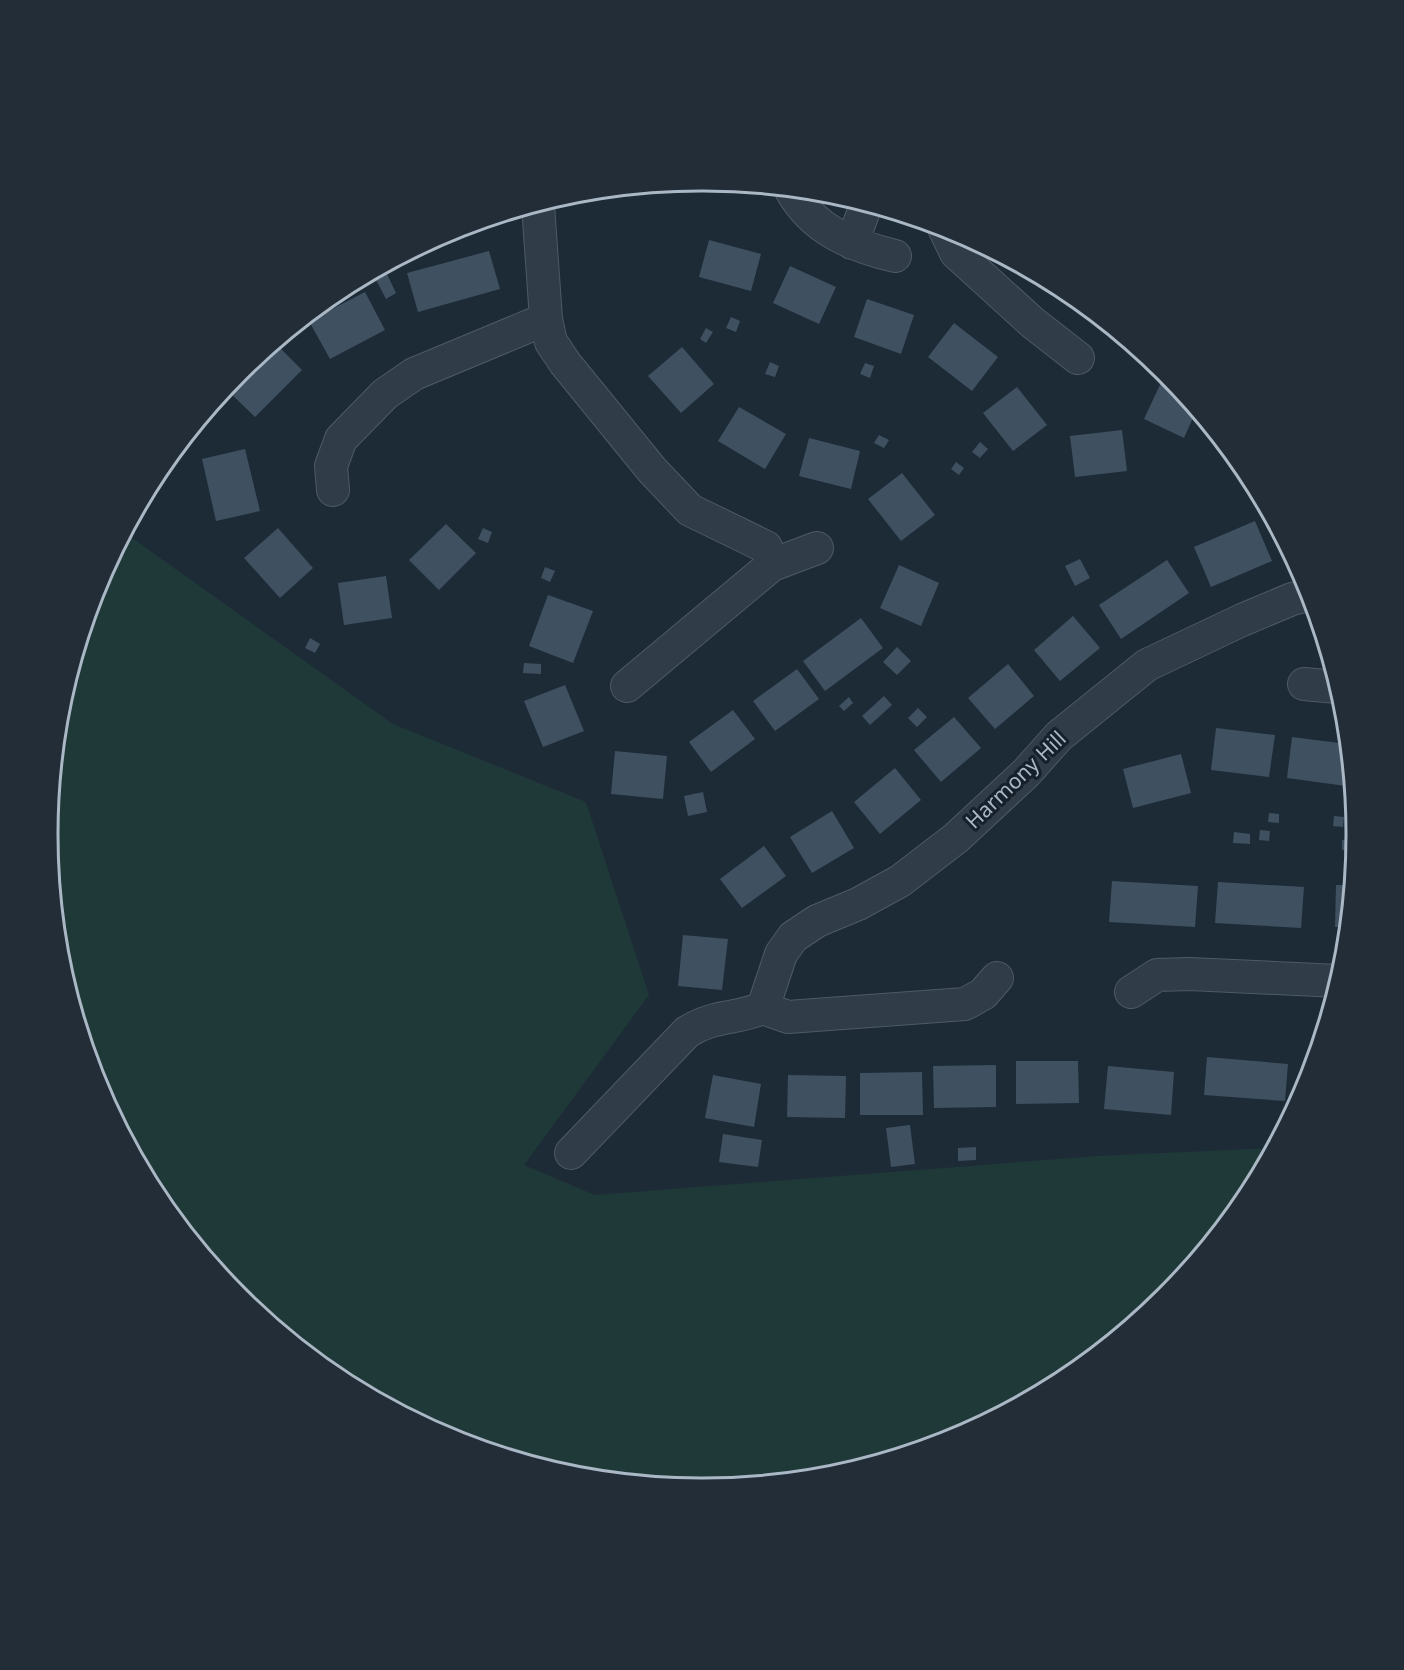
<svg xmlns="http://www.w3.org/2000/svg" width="1404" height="1670" font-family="'Noto Sans',sans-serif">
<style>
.green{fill:#1f3838}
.building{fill:#3f5060}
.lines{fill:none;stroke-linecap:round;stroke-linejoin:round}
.minor-casing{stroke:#4e5a66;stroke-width:34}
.minor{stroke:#303c48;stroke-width:32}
.labels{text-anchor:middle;stroke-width:6;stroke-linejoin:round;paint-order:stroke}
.street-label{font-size:21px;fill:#aab7c5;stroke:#16212c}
.rim{fill:none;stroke:#aab7c5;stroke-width:3}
</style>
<rect width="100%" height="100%" fill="#1d2b37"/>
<path class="green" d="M125 533 393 724 586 802 649 995 524 1165 595 1195 1097 1156 1272 1148 1246 1199 1164 1298 1065 1379 952 1439 829 1476 702 1489 574 1476 451 1439 338 1379 239 1297 158 1198 98 1085 61 962 48 835 61 707 98 584Z"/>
<path class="building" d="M709 240 761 254 751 291 699 277Z
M489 251 500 289 418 312 407 273Z
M790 266 836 287 819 324 773 303Z
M385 270 396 293 386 299 374 276Z
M365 292 385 330 330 359 309 321Z
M867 299 914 315 901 354 854 337Z
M731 317 740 321 736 332 726 328Z
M954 323 998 357 972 391 928 357Z
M706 328 713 332 706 343 700 339Z
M275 343 302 370 255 417 226 389 240 372Z
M682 347 714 384 681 413 648 376Z
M770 362 779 366 775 377 765 374Z
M865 363 874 366 870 378 860 374Z
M1165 374 1196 411 1184 438 1144 419Z
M1017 387 1047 425 1013 451 983 413Z
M739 407 786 434 765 469 718 441Z
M1122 430 1127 471 1075 477 1070 436Z
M879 435 889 440 884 448 874 443Z
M809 438 860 451 851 489 799 476Z
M980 442 988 449 980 458 972 452Z
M245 449 260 511 216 521 202 459Z
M956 462 964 468 959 475 951 469Z
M902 473 935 515 901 541 868 499Z
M1255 521 1272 561 1211 587 1194 547Z
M446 524 476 553 439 590 409 560Z
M278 528 313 568 280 598 244 558Z
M483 528 492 532 488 543 478 539Z
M1080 559 1090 578 1075 586 1065 566Z
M1167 560 1189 593 1121 639 1099 605Z
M899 565 939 583 921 626 880 608Z
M545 567 555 571 550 582 541 578Z
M386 576 392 618 344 625 338 583Z
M548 595 593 611 573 663 529 646Z
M1073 616 1100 648 1060 681 1034 650Z
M861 618 883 648 825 691 803 661Z
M310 638 320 644 315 653 305 648Z
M897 647 911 661 897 675 883 662Z
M524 663 541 664V674L523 673Z
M1008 664 1034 696 995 729 968 698Z
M797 669 819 699 775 731 753 701Z
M565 685 584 731 543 747 524 701Z
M884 696 892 705 870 725 862 716Z
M849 697 853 703 844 711 839 706Z
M918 708 927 717 917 727 908 718Z
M733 710 755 739 711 772 689 742Z
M954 717 981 748 941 782 914 750Z
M1216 728 1275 735 1269 777 1211 770Z
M1292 737 1347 744 1349 760 1346 786 1287 778Z
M615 751 667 756 663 799 611 794Z
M1181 754 1191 793 1133 808 1123 769Z
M895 768 921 800 880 834 854 802Z
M703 792 707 812 688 816 684 796Z
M832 811 854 848 812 873 790 837Z
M1269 813 1279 814V823L1268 822Z
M1334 816 1344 817 1343 827 1333 826Z
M1260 830 1270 831 1269 841 1259 840Z
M1234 832 1250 834V844L1233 843Z
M1342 840 1353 841 1352 851 1342 850Z
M764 846 786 876 742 908 720 879Z
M1112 881 1198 886 1195 927 1109 922Z
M1218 882 1304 887 1301 928 1215 923Z
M1336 885H1351L1347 927H1335Z
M683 935 728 939 722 990 678 986Z
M1207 1057 1288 1064 1285 1101 1204 1095Z
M1016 1061H1078L1079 1103 1016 1104Z
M996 1065V1107L934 1108 933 1066Z
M1108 1066 1174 1072 1171 1115 1104 1109Z
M922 1072 923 1115H860V1073Z
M713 1075 761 1084 754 1127 705 1118Z
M788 1075 846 1076 845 1118 787 1117Z
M910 1125 915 1164 891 1167 886 1128Z
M723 1134 762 1140 758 1167 719 1162Z
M976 1147V1160L958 1161V1148Z"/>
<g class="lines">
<defs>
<path id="minor" d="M791 190C813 230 853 246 895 256
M538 205 546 319
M944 228 956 253 1033 323 1078 358
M852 243 865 208
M333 490 331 466 341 439 385 394 414 374 546 319 551 342 565 363 652 470 690 510 766 547 772 565
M1304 684 1337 687
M627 686 772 565 817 548
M1131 992 1157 975 1190 974 1338 981
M763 1008 781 954 793 937 817 921 858 904 900 881 956 838 1026 773 1059 736 1147 665 1242 620 1292 599 1309 595
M571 1153 687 1032C716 1014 734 1020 763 1008L788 1017 965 1004 983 994 997 978"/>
</defs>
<use href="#minor" class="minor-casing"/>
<use href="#minor" class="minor"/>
</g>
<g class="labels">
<g class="street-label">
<text transform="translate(1016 780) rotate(-44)" y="7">Harmony Hill</text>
</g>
</g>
<path d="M0 0H1404V1670H0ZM701 191H703A643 643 0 0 1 1346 834V835A643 643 0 0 1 703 1478H701A643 643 0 0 1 58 835V834A643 643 0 0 1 701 191Z" fill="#222d38" fill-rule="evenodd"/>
<path class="rim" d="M701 191H703A643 643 0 0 1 1346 834V835A643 643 0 0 1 703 1478H701A643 643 0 0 1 58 835V834A643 643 0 0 1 701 191Z"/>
</svg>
